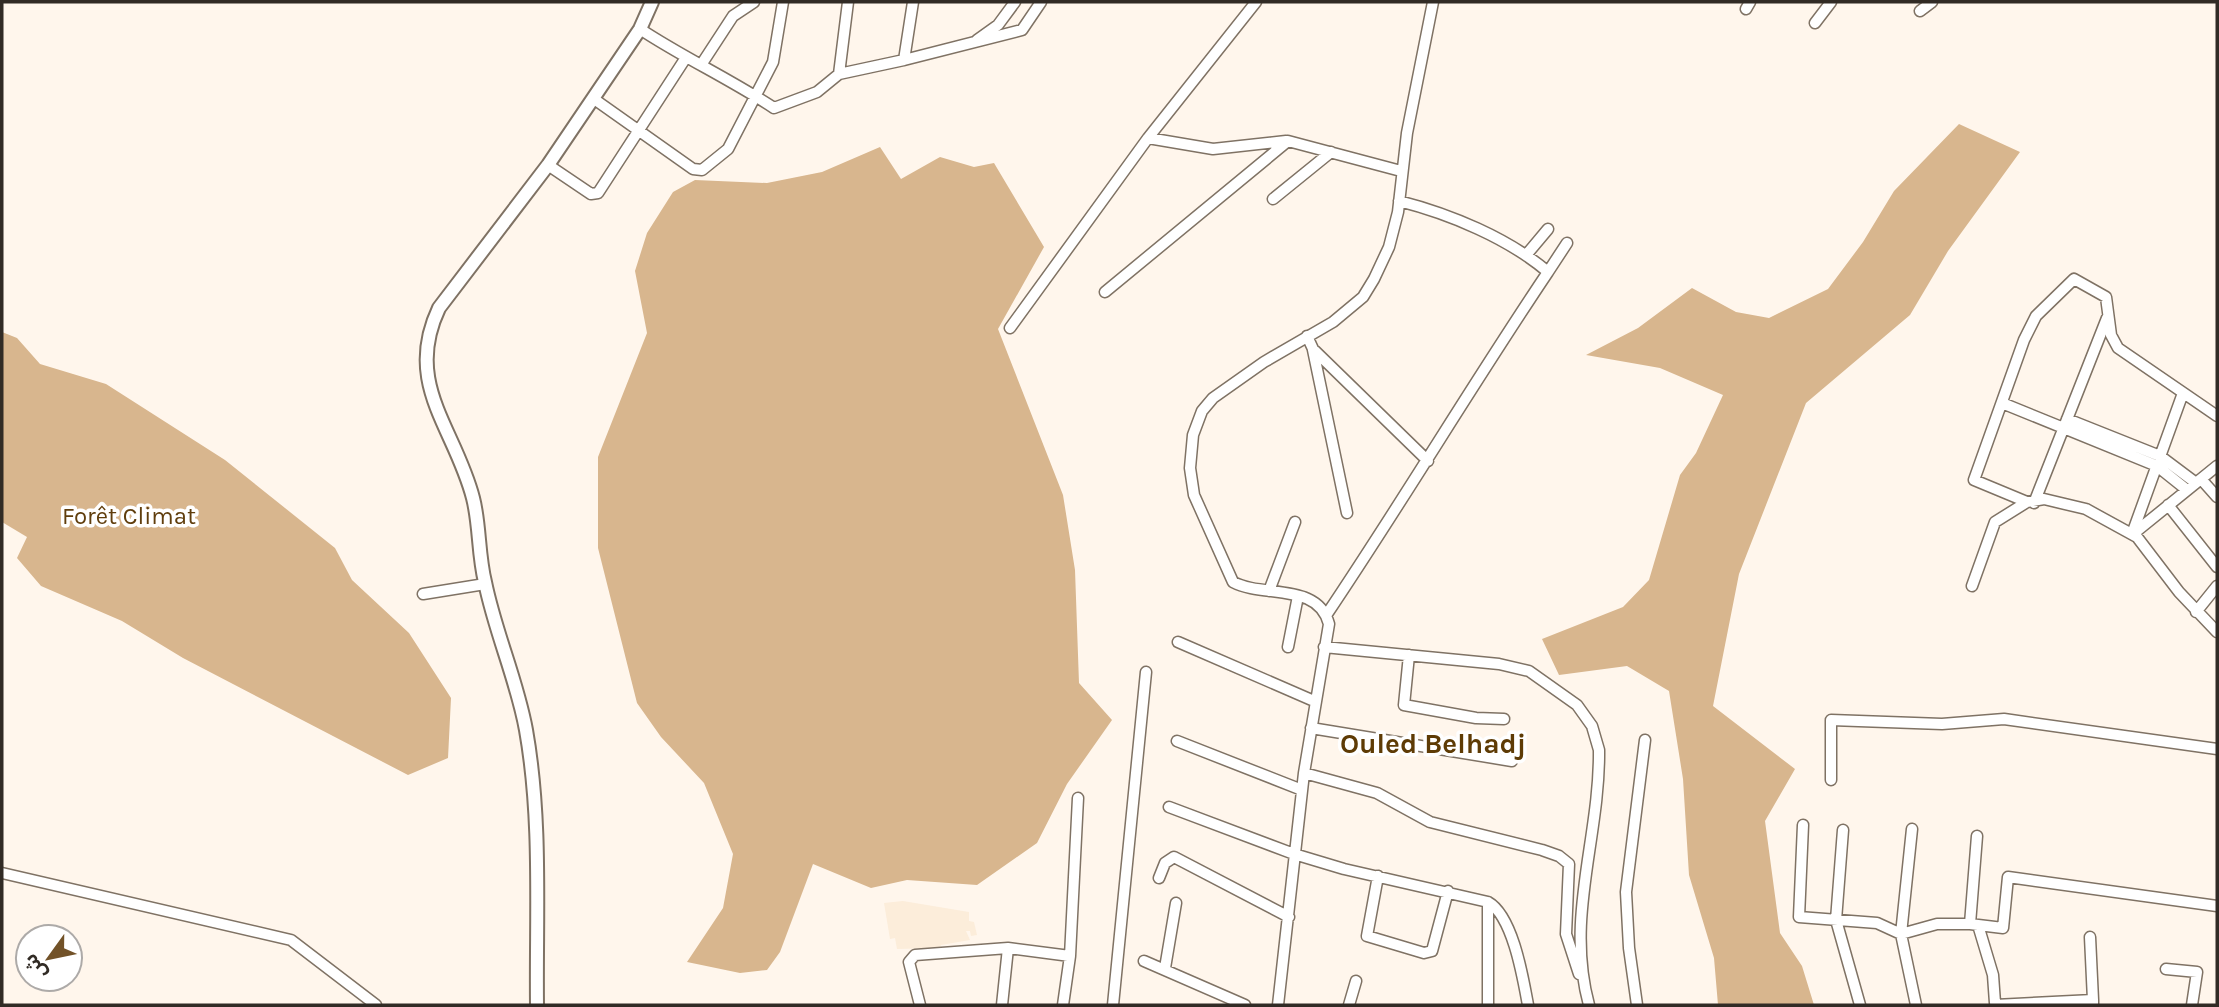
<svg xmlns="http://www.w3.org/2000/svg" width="2219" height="1007" font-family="Karla,'Noto Sans Arabic',sans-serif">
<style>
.built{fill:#fcedda}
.forest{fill:#d8b68e}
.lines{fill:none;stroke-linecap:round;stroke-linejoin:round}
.minor-casing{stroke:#7f7264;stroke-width:13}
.major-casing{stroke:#7f7264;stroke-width:16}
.minor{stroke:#fff;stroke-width:10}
.major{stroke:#fff;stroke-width:12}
.labels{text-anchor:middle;stroke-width:7;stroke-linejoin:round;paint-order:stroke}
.park-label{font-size:24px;fill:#603e0d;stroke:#fff}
.quarter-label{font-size:28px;font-weight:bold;fill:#5e3b05;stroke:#fff}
</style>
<rect width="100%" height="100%" fill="#fff6ec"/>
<path class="built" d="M903 901 969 912V921L974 922 977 935 971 936 970 931H966L970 940 941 945 940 948 897 949 895 938 890 939 884 903Z"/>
<path class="forest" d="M1959 124 2020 152 1948 251 1910 315 1806 403 1739 574 1713 706 1795 769 1765 821 1780 933 1802 966 1814 1005H1718L1714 958 1689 875 1683 779 1669 691 1627 666 1559 675 1542 639 1623 607 1649 580 1680 475 1696 453 1723 395 1660 368 1586 355 1638 328 1692 288 1736 312 1769 318 1828 289 1863 242 1894 191Z
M880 147 901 179 940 157 974 167 994 163 1044 247 998 329 1063 495 1075 570 1079 683 1112 720 1067 784 1037 843 977 885 907 880 871 888 813 864 780 952 767 970 740 973 687 962 723 908 733 854 704 783 661 737 637 703 598 548V457L647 333 635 271 647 233 673 192 695 180 767 183 822 172Z
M2 332 17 338 40 364 106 384 225 460 335 548 352 580 409 633 451 698 448 758 408 775 183 658 122 621 41 586 17 558 27 537 2 522Z"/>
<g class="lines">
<defs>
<path id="minor" d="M848 2 839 74 904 60 913 2
M1746 9 1750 2
M1920 11 1932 2
M1815 23 1831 2
M640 29C684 58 730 79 774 108L817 92 839 74
M977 40 998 25 1015 2
M904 60 1022 30 1041 2
M701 65 733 16 754 2
M594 99 693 169 702 170 728 149 773 62 783 2
M1148 138 1213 149 1286 141
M548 165 591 194 598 193 685 59
M1273 199 1331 152
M1399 201C1450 214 1508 238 1548 272L1567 243
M1527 254 1548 229
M1105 292 1288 141 1401 171
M1010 328 1148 138 1256 2
M1307 336 1313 349 1428 461
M1313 350 1347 513
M2002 403 2157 466 2187 490
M2067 419 2160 456 2196 483
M2201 479 2217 497
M2027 502 1974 480 2024 340 2036 316 2074 279 2106 297 2111 335 2118 348 2217 416
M2034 503 2107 318
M2168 505 2217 567
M2132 534 2183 393
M2133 534 2217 466
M1972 586 1995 522 2027 502 2044 499 2086 509 2137 537 2179 592 2217 632
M1269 591 1295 522
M423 594 485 584
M2196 612 2217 586
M1327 614C1403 501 1472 385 1548 272
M1178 642 1314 701
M1288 647 1298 596
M1324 647 1499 664 1529 671 1577 705 1592 726 1599 750C1600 838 1565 917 1589 1005
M1409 655 1404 705 1476 718 1504 719
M1311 728 1512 761
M1177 741 1302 790
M1304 773 1377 793 1430 822 1542 850 1559 856 1569 864 1566 934 1579 974
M1831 780V720L1942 724 2004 719 2217 749
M1169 807 1294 854 1344 869 1488 902C1513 916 1523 978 1528 1005
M1803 825 1799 917 1877 923 1901 934 1937 924H1970L1977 836
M1912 829 1901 934 1916 1005
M1843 830 1836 920 1860 1005
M2 873 291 940 376 1005
M1378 876 1367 936 1424 953 1432 951 1448 891
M1159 878 1165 863 1174 857 1289 917
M1970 924 2003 928 2008 877 2217 906
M1978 925 1993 975 1995 1003
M2090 937 2093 1000
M1008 948 1070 956
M1144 961 1245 1005
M1165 968 1176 903
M2166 969 2197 972 2192 1005
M920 1005 909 962 915 955 1008 948 1002 1005
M1063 1005 1070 956 1078 798
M1113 1005 1146 672
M1278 1005 1304 773 1329 624C1318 582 1263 598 1233 582L1194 495 1190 468 1193 435 1202 411 1213 398 1264 362 1333 322 1363 297 1374 279 1389 247 1398 212 1407 133 1433 2
M1349 1005 1356 981
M1488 1005V902
M1637 1005 1629 948 1626 892 1645 740
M1995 1005 2093 1000V1005"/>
<path id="major" d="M537 1005C536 914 542 820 526 730 517 680 495 632 485 582 478 554 480 525 473 498 455 428 403 384 439 308L548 165 640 29 652 2"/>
</defs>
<use href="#minor" class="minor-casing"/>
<use href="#major" class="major-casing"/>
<use href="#minor" class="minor"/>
<use href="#major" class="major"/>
</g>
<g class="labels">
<g class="park-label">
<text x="129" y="524">Forêt Climat</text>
</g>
<g class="quarter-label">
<text x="1433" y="753">Ouled Belhadj</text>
</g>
</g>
<rect width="2219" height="1007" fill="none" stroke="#312b25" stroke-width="7"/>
<g transform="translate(49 958) rotate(237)"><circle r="33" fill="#ffffff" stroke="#adaaa8" stroke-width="2"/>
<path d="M0-5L12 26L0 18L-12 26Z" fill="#725228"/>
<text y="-10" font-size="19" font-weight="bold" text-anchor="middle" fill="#312b25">ش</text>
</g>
</svg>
